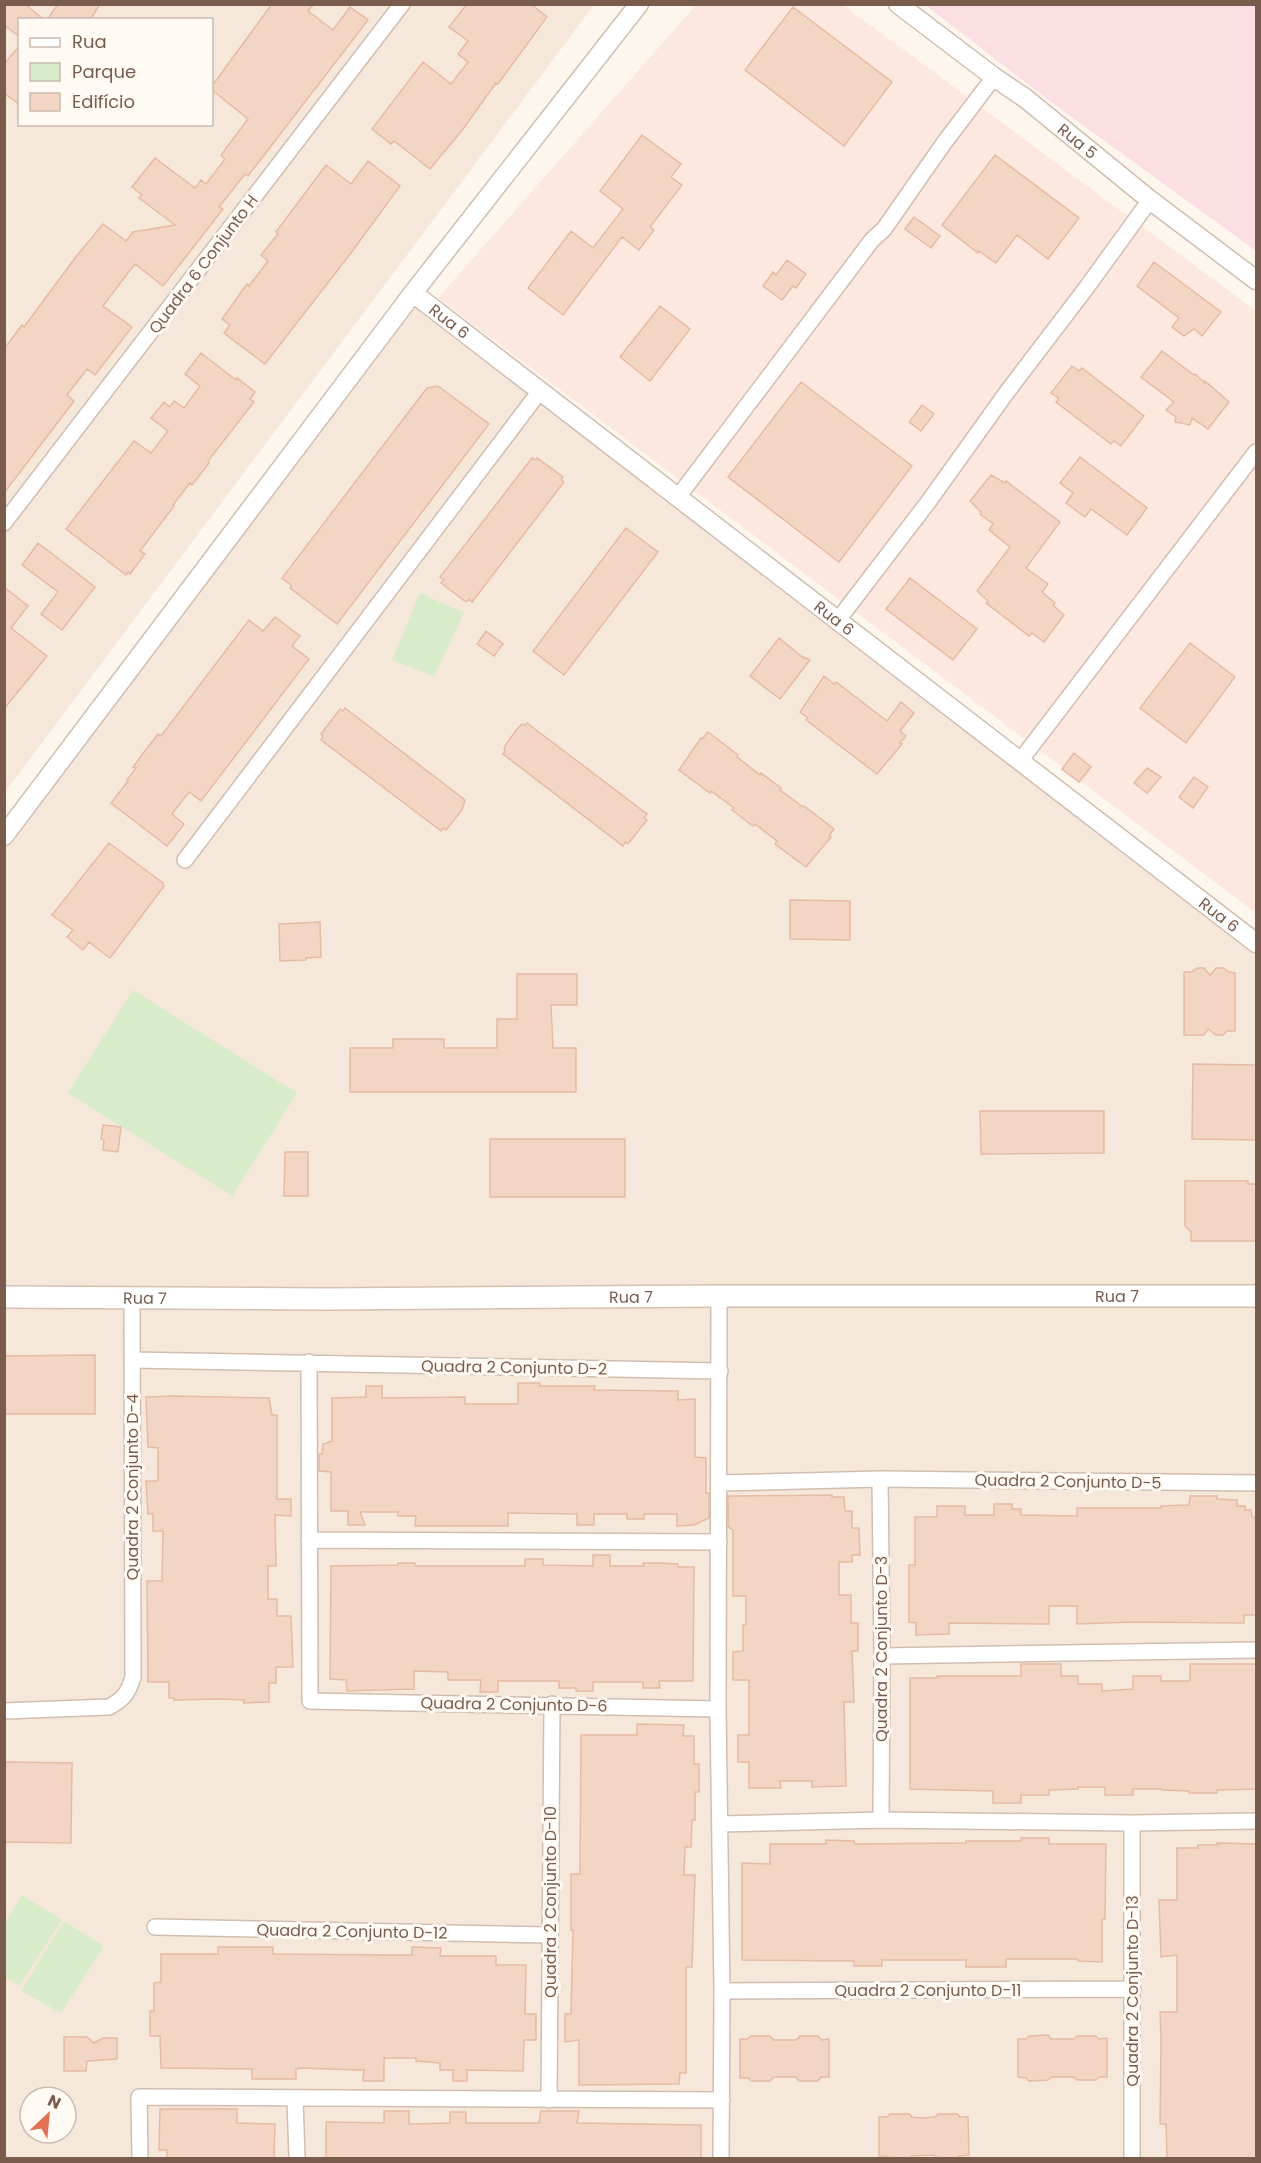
<svg xmlns="http://www.w3.org/2000/svg" width="1261" height="2163" font-family="Poppins,sans-serif">
<style>
.residential{fill:#f5e8da;fill-rule:evenodd}
.commercial{fill:#fde8e0}
.medical{fill:#fbdfe3}
.green{fill:#d8ecc9}
.building{fill:#f3d5c3;stroke:#e6bba3;stroke-width:1.5}
.lines{fill:none;stroke-linecap:round;stroke-linejoin:round}
.minor-casing{stroke:#d1beb0;stroke-width:18}
.tertiary-casing{stroke:#d1beb0;stroke-width:21}
.secondary-casing{stroke:#d6c0b0;stroke-width:24}
.minor{stroke:#fff;stroke-width:15}
.tertiary{stroke:#fff;stroke-width:18}
.secondary{stroke:#fff;stroke-width:21}
.labels{text-anchor:middle;stroke-width:6;stroke-linejoin:round;paint-order:stroke}
.street-label{font-size:16px;fill:#7a5c4d;stroke:#fffaf3}
</style>
<rect width="100%" height="100%" fill="#fdf6ec"/>
<path class="residential" d="M5 5H594L5 792ZM20 20H212V124H20Z
M423 295 1256 932V2158H5L4 844ZM30 2097H66V2133H30Z"/>
<path class="commercial" d="M842 4 1256 311V913L438 298 696 5Z"/>
<path class="medical" d="M925 5H1256V251L1051 102Z"/>
<path class="green" d="M420 593 464 613 434 676 392 660Z
M133 990 297 1093 232 1196 68 1093Z
M22 1895 62 1920 19 1986 5 1977V1923Z
M64 1921 104 1946 61 2013 21 1991Z"/>
<path class="building" d="M4 4H25L44 20H20V37L4 25Z
M58 4H100L90 20H47Z
M272 4H314L308 11 333 30 350 7 368 20 248 176 245 174 219 207 223 209 163 286 135 264 121 282 103 306 132 327 95 375 87 369 67 395 74 401 4 493V349L22 325 24 327 75 258 103 224 126 241 133 232 175 225 139 198 142 195 132 187 155 158 195 188 201 180 206 184 225 159 221 155 248 119 212 90V86Z
M467 4H531L547 17 498 84 496 83 463 129 430 169 394 141 391 144 372 129 423 62 451 84 468 62 458 54 468 41 449 27Z
M793 7 892 82 844 146 745 70Z
M20 45V105L4 93V64Z
M642 135 681 164 671 177 682 185 650 227 654 230 639 250 622 237 563 315 528 288 571 231 593 248 623 209 600 191Z
M995 155 1079 218 1048 259 1017 235 996 263 979 251 978 253 942 225Z
M368 161 400 186 351 253 265 364 224 333 230 325 222 319 247 284 249 286 268 261 261 255 278 234 276 232 326 165 351 184Z
M914 217 940 236 931 248 905 229Z
M787 260 806 274 796 288 793 286 782 300 763 286 773 272 776 275Z
M1154 262 1221 312 1202 336 1194 329 1184 336 1172 327 1179 318 1137 286Z
M660 306 690 329 650 381 620 357Z
M1162 351 1194 375 1195 374 1205 383V381L1229 402 1208 429 1192 418 1190 425 1175 422 1176 417 1166 410 1174 402 1141 377Z
M201 353 236 380 237 378 255 392 250 399 254 402 208 461 209 463 192 485 190 483 173 505 174 506 140 551 145 554 130 574 128 572 126 575 66 529 134 441 151 453 168 431 151 418 164 402 170 407 174 401 184 408 200 386 185 374Z
M1072 366 1079 371 1082 368 1144 416 1121 446 1114 441 1111 444 1056 402 1059 398 1051 393Z
M801 382 912 466 839 562 728 477Z
M438 386 489 424 337 624 290 588 292 586 282 578 427 388Z
M922 405 934 414 921 431 909 422Z
M1080 457 1147 508 1127 535 1091 509 1085 517 1066 503 1073 493 1060 483Z
M532 458 536 460 537 458 563 477 561 480 564 482 472 602 469 599 466 602 441 583 444 580 440 577Z
M991 475 1005 483 1006 481 1060 522 1026 568 1048 584 1042 592 1055 603 1053 605 1064 615 1044 642 1032 633 1029 636 986 603 988 601 977 591 1010 547 989 530 993 524 980 514 981 512 970 501Z
M626 528 658 552 564 675 533 651Z
M38 543 95 587 62 630 41 614 58 592 22 565Z
M910 578 977 629 953 660 886 609Z
M4 587 28 606 11 628 47 656 4 709Z
M275 617 300 636 292 646 309 659 201 801 189 792 172 814 184 824 167 846 111 803 128 781 127 780 136 768 133 767 141 756 158 734 161 736 249 620 263 631Z
M486 631 503 644 494 656 477 644Z
M779 638 801 656 810 660 780 699 750 676Z
M1190 643 1235 677 1186 743 1140 708Z
M824 676 834 684 836 682 887 721 901 702 914 713 900 731 906 736 900 743 902 744 877 774 806 720 808 718 800 712Z
M345 708 465 800 462 810 446 830 443 828 441 831 321 740 323 736 321 734 340 709 343 711Z
M527 723 647 814 644 818 647 820 628 844 625 842 623 846 503 754 505 751 504 749 506 744 518 728 522 724 525 725Z
M708 732 738 755 737 757 760 775 761 773 781 788 780 790 803 807 804 806 834 829 829 836 831 837 806 867 775 844 777 841 755 824 753 826 732 810 734 808 711 791 710 793 679 770 701 738 702 739Z
M1074 753 1091 767 1079 782 1062 769Z
M1147 768 1161 777 1147 793 1134 783Z
M1194 777 1208 787 1193 808 1179 797Z
M109 843 163 883 164 886 110 958 89 942 83 950 67 937 73 930 52 915Z
M790 900 850 901V940L790 939Z
M320 922 321 957 306 958V960L280 961 279 924Z
M1197 968H1204L1210 975 1216 968H1223L1229 972 1235 973V1031H1227L1223 1035H1216L1208 1029 1204 1035H1184V972H1192Z
M517 974H577V1005H551L553 1048H576V1092H350V1048H393V1039H444V1048H497V1019H517Z
M1193 1064 1257 1065V1140L1192 1139Z
M980 1111H1104V1153L981 1154Z
M103 1125 121 1127 118 1152 103 1150 104 1140 101 1139Z
M490 1139H625V1197H490Z
M285 1152H308V1196H284Z
M1185 1181H1248V1184H1257V1241H1191V1232L1185 1226Z
M95 1355V1414H4V1356Z
M518 1383H540V1386H595L594 1390 678 1391V1400L695 1399V1457L706 1458V1493H709V1518L694 1525 677 1526V1514H644V1519H627V1514H594V1525H577V1514L508 1513V1526H415L416 1516H398V1512H360L365 1525H348V1511H331V1472L319 1471V1454H322L323 1444 332 1441V1398L366 1397V1386H382V1398L465 1397V1404H518Z
M173 1396 269 1398 272 1415H277V1499H291V1516L275 1515 276 1566H268V1599H277V1616H291L293 1667H276V1683H269V1702L244 1703V1700L219 1699 174 1700V1698H169V1682H148L147 1581H162L163 1531H153V1514H148L146 1481H158V1448L148 1447 146 1397Z
M832 1495V1497H844L845 1511H852V1528H859L860 1555H852V1562H839V1595H851V1623H858V1651H852L854 1702H844L846 1786 812 1787V1781H780L781 1788H749V1762H738V1735H749V1680H733V1652L743 1651V1625H746V1596H733V1530L728 1527V1496Z
M1190 1496H1217V1499L1237 1500V1506H1245V1510H1251L1252 1517 1257 1518V1615H1244V1623L1133 1622 1077 1624V1606H1049V1624L949 1623V1634L916 1635V1623L909 1622V1565H915V1517H937V1506H965V1515H994V1504H1012V1509H1021V1515L1077 1516V1508H1161V1506L1189 1505Z
M593 1555H610V1566H644L643 1563H660L678 1564V1567H694L693 1681H659L660 1688H643V1682H593V1691H576V1688H559V1681H498V1692H480L481 1680H448V1672L414 1671V1689L347 1691 346 1680 330 1679 331 1566 398 1565V1563H415V1566H525V1559H543V1565L593 1566Z
M1021 1664H1061V1676H1078V1684H1102V1691L1133 1689V1676H1161V1681H1190V1664H1257V1789L1217 1790V1793H1189V1791L1162 1790 1161 1789H1133V1795H1105V1787H1078V1789L1049 1790V1795H1021V1803H993V1791L910 1789V1678H938L937 1676H1021Z
M637 1724 684 1725 683 1736H694V1764H699V1792H695V1820H692L691 1847H685L684 1875H695L692 1967H686V2073H680L679 2084 579 2085V2040L565 2042V2014H571L573 1930H571V1874H580L581 1735H637Z
M4 1762 72 1763 71 1843 4 1842Z
M1021 1838H1049V1844H1106L1105 1919H1102V1962L1078 1961V1959H1006V1967H966V1960H882V1966H854V1961L742 1960V1863L770 1864V1844H826V1840L854 1841 855 1844 966 1843V1841H1021Z
M1217 1843 1257 1844V2158H1167L1166 2124H1160L1161 2040 1160 2012H1177V1955L1161 1957 1159 1900H1177V1848H1198V1845H1218Z
M218 1947H273V1954L386 1955H412V1947L441 1948 440 1956H496V1965H526L525 2014H536V2040H524L523 2071 467 2070V2081H453V2070H440V2063L416 2061V2058H384V2081H363L364 2070H356L300 2068 296 2070V2079H252V2069L161 2068 160 2036H150V2011H154V1983L161 1982V1954H218Z
M1048 2035 1051 2039H1074L1077 2036H1096L1099 2039 1107 2038V2077H1099L1096 2080H1077L1074 2077H1052L1048 2080 1029 2081 1026 2078 1018 2077V2039H1026L1029 2036Z
M751 2036H770L774 2040H795L799 2038V2036H818L821 2040 829 2039V2077H821L818 2081H799L796 2077H774L770 2081H751L748 2078H740V2039H748Z
M64 2037H87L94 2043 103 2038H117V2059L87 2061 86 2071H64Z
M160 2109H237V2123L275 2124 274 2158H167V2150H159Z
M384 2111H409V2124L450 2123V2112H466V2123H539L541 2111H579L577 2123 701 2125V2158H326V2122L384 2123Z
M890 2114H909L912 2117 922 2118 935 2117 938 2114H957L960 2117H968L969 2155 960 2156 957 2158H938L934 2155 912 2156 910 2158H890L887 2156H879V2117H887Z"/>
<g class="lines">
<defs>
<path id="minor" d="M678 497 872 240 884 229 944 143 994 77
M4 523 402 4
M838 620 929 501 1007 392 1087 287 1150 200
M1020 761 1256 452
M185 860 540 391
M719 1296 718 1709 722 1991 721 2158
M132 1360 720 1371
M309 1362 310 1701 718 1709
M880 1479 882 1656 881 1820
M719 1483 880 1479 1256 1483
M309 1540 719 1542
M882 1656 1256 1650
M4 1711 109 1707C124 1699 128 1693 133 1677L132 1297
M720 1824 881 1820 1132 1823 1256 1821
M155 1927 550 1935
M722 1991 1133 1989
M295 2099 297 2158
M549 2100 552 1704
M140 2158 139 2097 722 2100
M1132 2158V1823"/>
<g id="tertiary">
<path id="s1" d="M898 4 994 77 1025 98 1150 200 1256 280"/>
<path id="s2" d="M413 293 1256 943"/>
<path d="M4 836 413 293 639 4"/>
</g>
<g id="secondary">
<path id="s3" d="M4 1297 328 1299 719 1296H1256"/>
</g>
</defs>
<use href="#minor" class="minor-casing"/>
<use href="#tertiary" class="tertiary-casing"/>
<use href="#secondary" class="secondary-casing"/>
<use href="#minor" class="minor"/>
<use href="#tertiary" class="tertiary"/>
<use href="#secondary" class="secondary"/>
</g>
<g class="labels">
<g class="street-label">
<text dy="6" stroke="none"><textPath href="#s1" startOffset="226">Rua 5</textPath></text>
<text transform="translate(203 264) rotate(-53)" y="6">Quadra 6 Conjunto H</text>
<text dy="6" stroke="none"><textPath href="#s2" startOffset="46">Rua 6</textPath></text>
<text dy="6" stroke="none"><textPath href="#s2" startOffset="532">Rua 6</textPath></text>
<text dy="6" stroke="none"><textPath href="#s2" startOffset="1018">Rua 6</textPath></text>
<text dy="6" stroke="none"><textPath href="#s3" startOffset="627">Rua 7</textPath></text>
<text dy="6" stroke="none"><textPath href="#s3" startOffset="1113">Rua 7</textPath></text>
<text dy="6" stroke="none"><textPath href="#s3" startOffset="141">Rua 7</textPath></text>
<text transform="translate(514 1367) rotate(1)" y="6">Quadra 2 Conjunto D-2</text>
<text transform="translate(1068 1481) rotate(1)" y="6">Quadra 2 Conjunto D-5</text>
<text transform="translate(132 1487) rotate(-90)" y="6">Quadra 2 Conjunto D-4</text>
<text transform="translate(881 1649) rotate(-90)" y="6">Quadra 2 Conjunto D-3</text>
<text transform="translate(514 1704) rotate(1)" y="6">Quadra 2 Conjunto D-6</text>
<text transform="translate(550 1902) rotate(-90)" y="6">Quadra 2 Conjunto D-10</text>
<text transform="translate(352 1931) rotate(1)" y="6">Quadra 2 Conjunto D-12</text>
<text x="928" y="1996">Quadra 2 Conjunto D-11</text>
<text transform="translate(1132 1991) rotate(-90)" y="6">Quadra 2 Conjunto D-13</text>
</g>
</g>
<rect width="1261" height="2163" fill="none" stroke="#7a5c4d" stroke-width="12"/>
<rect x="18" y="18" width="195" height="108" fill="#fffaf3" stroke="#cabbb1" stroke-width="1.5"/>
<rect x="30" y="38" width="30" height="9" fill="#ffffff" stroke="#cabbb1" stroke-width="1.5"/>
<text x="72" y="48" font-size="18" fill="#7a5c4d">Rua</text>
<rect x="30" y="63" width="30" height="18" fill="#d8ecc9" stroke="#cabbb1" stroke-width="1.5"/>
<text x="72" y="78" font-size="18" fill="#7a5c4d">Parque</text>
<rect x="30" y="93" width="30" height="18" fill="#f3d5c3" stroke="#cabbb1" stroke-width="1.5"/>
<text x="72" y="108" font-size="18" fill="#7a5c4d">Edifício</text>
<g transform="translate(48 2115) rotate(26)"><circle r="28" fill="#fffaf3" stroke="#cabbb1" stroke-width="1.5"/>
<path d="M0-4.5L10 22L0 15L-10 22Z" fill="#e76f51"/>
<text y="-9" font-size="16" font-weight="bold" text-anchor="middle" fill="#7a5c4d">N</text>
</g>
</svg>
